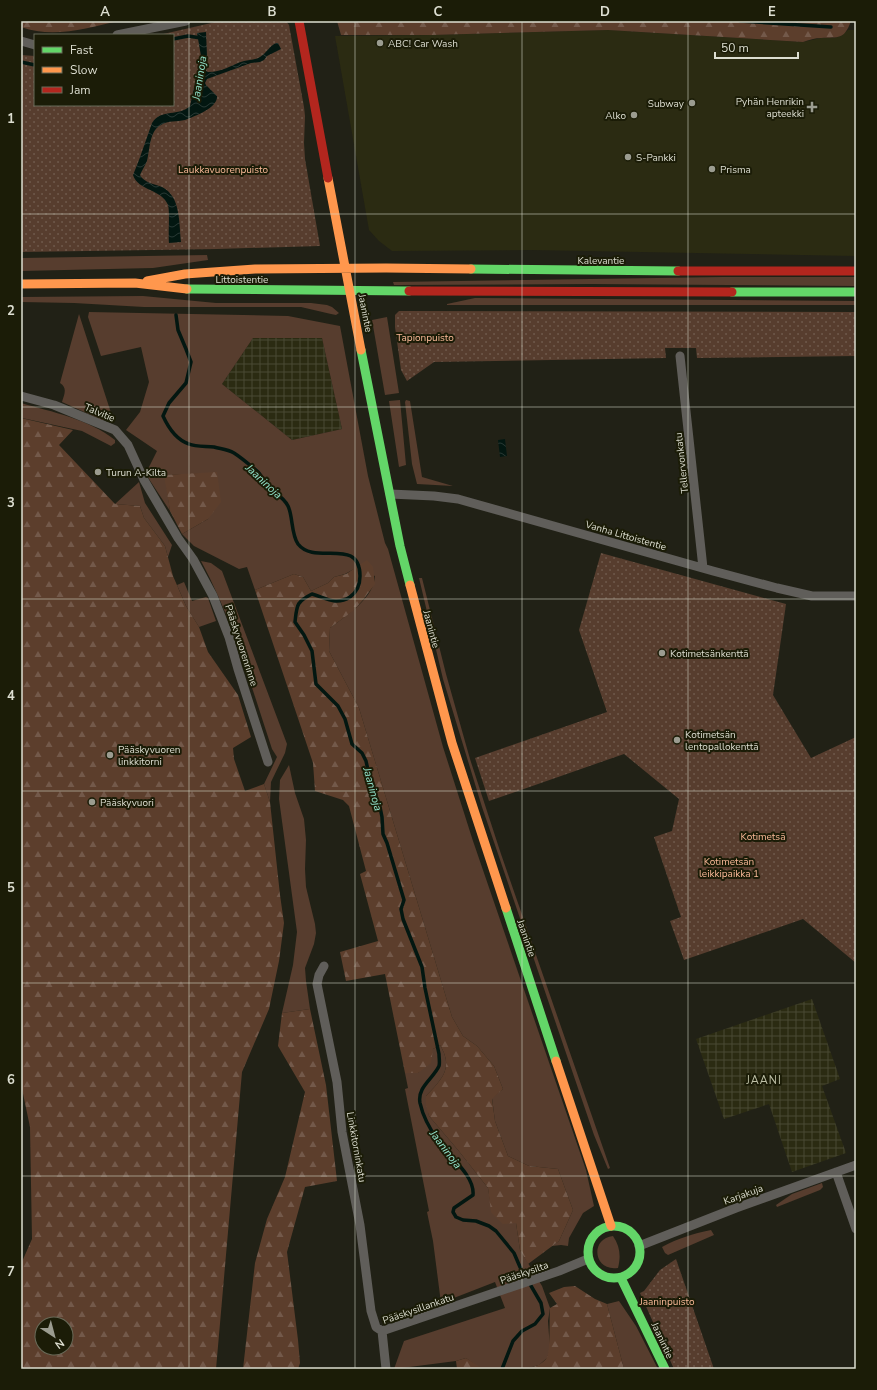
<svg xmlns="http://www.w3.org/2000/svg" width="877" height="1390" font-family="'Nunito Sans',sans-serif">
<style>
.built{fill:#2b2b12}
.industrial{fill:url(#industrial-grid)}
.grass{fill:#573d2e;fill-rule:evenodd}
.forest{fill:url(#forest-firs);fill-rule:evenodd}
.park{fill:url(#park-dots)}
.water{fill:url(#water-waves)}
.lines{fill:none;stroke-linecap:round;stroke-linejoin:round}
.stream{stroke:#031711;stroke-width:3.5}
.street{stroke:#605e5a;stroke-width:9}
.fast{stroke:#63d668;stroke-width:9}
.slow{stroke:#ff974d;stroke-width:9}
.jam{stroke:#b3261e;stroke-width:9}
.grid{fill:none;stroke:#ddded1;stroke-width:1;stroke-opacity:0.55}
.poi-dot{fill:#9b9c90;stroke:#1b1c07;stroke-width:1.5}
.labels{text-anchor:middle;stroke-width:4;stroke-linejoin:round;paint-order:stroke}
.poi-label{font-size:10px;fill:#ddded1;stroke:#1b1c07;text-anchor:start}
.park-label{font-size:10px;fill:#f8b897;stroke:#1b1c07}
.street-label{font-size:10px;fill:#ddded1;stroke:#1b1c07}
.water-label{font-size:11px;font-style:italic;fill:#92e4cc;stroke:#1b1c07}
.neighbourhood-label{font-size:11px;letter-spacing:1px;fill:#bec0a7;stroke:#1b1c07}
.neatline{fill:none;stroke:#ddded1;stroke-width:1.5}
.grid-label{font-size:13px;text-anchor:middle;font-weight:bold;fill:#ddded1}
</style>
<defs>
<pattern id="industrial-grid" width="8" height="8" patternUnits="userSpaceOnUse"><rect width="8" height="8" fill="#2b2b12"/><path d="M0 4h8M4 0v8" fill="none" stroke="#494933"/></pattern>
<pattern id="forest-firs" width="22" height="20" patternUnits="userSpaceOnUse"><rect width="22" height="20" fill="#5c3e2c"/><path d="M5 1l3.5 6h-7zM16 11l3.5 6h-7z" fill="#73594a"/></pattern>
<pattern id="park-dots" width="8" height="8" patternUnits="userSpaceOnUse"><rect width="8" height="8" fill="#573d2e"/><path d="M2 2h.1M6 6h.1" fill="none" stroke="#6f594b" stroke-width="1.8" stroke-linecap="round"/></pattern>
<pattern id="water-waves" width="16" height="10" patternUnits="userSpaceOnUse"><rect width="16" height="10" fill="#031711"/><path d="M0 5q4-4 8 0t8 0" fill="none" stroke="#273833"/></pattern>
</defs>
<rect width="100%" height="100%" fill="#212116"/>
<path class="built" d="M608 30 803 42 821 38H834L841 36 848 30H856V256L531 250 392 251 379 241 369 230 335 36 432 35Z"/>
<path class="industrial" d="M253 338H322L342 429 292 440 222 384Z
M812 999 840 1079 822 1086 846 1153 792 1172 769 1104 724 1119 696 1039Z"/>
<path class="grass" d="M207 255 208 260 153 268 21 271V258Z
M722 277H856V286L592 284 394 285 393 282Z
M143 296 216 303H311L327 305 332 307 339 313 336 315 331 314 301 307H144L74 303 21 302V297Z
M475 298 856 301V305H447V304Z
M89 312 288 316 340 326 368 476 385 543 388 549 443 747 473 841 586 1170 594 1206 583 1213 569 1238 568 1246 561 1245 552 1246 559 1241 573 1210 558 1169 529 1166 508 1156 495 1121 492 1098 503 1089 494 1066 477 1046 463 1036 452 1017 359 708 329 651 330 628C346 616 375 597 375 576L354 569 345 574 334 577 328 583 311 591 303 577 294 574 255 590 247 567 239 569 194 546 182 534 208 519 217 473 165 475 170 511 147 476V471L157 451 126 430 140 412 149 382 141 347 101 356 88 317ZM253 338H322L342 429 292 440 222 384Z
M79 314 113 419 102 420 62 402C64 395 68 388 60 383Z
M387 317 399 393 385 395 372 320Z
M400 400 406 465 399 467 389 401Z
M406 400 410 401 422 477 453 486 417 484 412 464 405 402Z
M21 403C52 412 89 419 115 440V443L111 446 82 431 22 418Z
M139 482 145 503 172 545 168 557 165 546 144 518 140 506 115 504Z
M201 561 211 563 222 571 287 744 285 753 271 782 270 802 264 784 277 757 272 749C251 686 233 620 201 561Z
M419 578H422L446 674 470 759 501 854 610 1168 608 1169 594 1135 482 807 443 679Z
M184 582 192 601 206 597 208 598 216 621 199 627 186 606 177 585Z
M289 765 295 793 304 819 306 840 305 869 306 887 315 924 316 933 314 944 305 968 306 981 310 1009 282 1013 293 965 297 932 279 799 280 780Z
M440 1045C454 1068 442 1079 426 1096L429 1116 458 1150 488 1188 492 1212 516 1223 520 1250 542 1286 550 1308 548 1321 550 1349 547 1358 539 1365 526 1369H481L466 1358 456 1361 394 1369 404 1341 505 1308 495 1282 441 1303 433 1241 427 1212 429 1211 405 1089 408 1088 405 1073H418L433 1049Z
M822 1183 823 1187 820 1190 777 1207 776 1205 792 1194Z
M711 1230 714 1235 668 1255 665 1253 662 1247C679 1238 692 1234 711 1230Z
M613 1236C620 1246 621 1256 618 1268 594 1272 589 1239 613 1236Z
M619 1301 636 1326 658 1369H624L607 1304Z"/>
<path class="forest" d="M21 21H119C86 28 54 39 21 27Z
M337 21H851C844 40 839 37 821 38 815 38 809 40 803 42L608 30 432 35H341Z
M21 418 73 430 59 445 115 504 140 506 144 518 165 546 173 576 186 606 199 627 208 652 238 695 251 737 233 748 234 759 245 791 264 784 270 802 280 895 284 923 279 961 269 1009 242 1072 216 1369H21V1264L32 1239 30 1127 21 1084ZM42 1324H66V1348H42Z
M217 472 221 502 208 519 182 534 170 511 164 475Z
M367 560 373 567 375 584 363 600 353 611 330 628 329 651 359 708 452 1017 463 1036 477 1046 494 1066 503 1089 492 1099 495 1121 508 1156 529 1166 558 1169 573 1210 559 1241 528 1264 520 1250 516 1223 503 1224 491 1212 488 1188 458 1150 429 1116 426 1105V1096C442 1079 454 1068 440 1045L433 1049 431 1063 418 1073H405L385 974 346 981 340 952 378 941 360 874 366 871 349 806 343 800 315 791 313 763 255 590 294 574 303 577 311 591 328 583 334 577 346 574Z
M310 1009 326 1085 337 1181 305 1187 287 1252 298 1340 300 1363 298 1369H243L255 1263 267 1219 285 1177 305 1092 278 1046 282 1013Z
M575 1286 595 1299 607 1304 624 1369H526C534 1367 541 1365 546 1359 551 1353 549 1318 550 1308L557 1304 549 1293 564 1287Z
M466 1358 480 1367 481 1369H457L456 1361Z"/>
<path class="park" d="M220 21H286L289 25 304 107 305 116 304 143 305 159 320 246 217 249 21 252V55L35 56V105H173V35H159Z
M399 311 856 312V356L697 358 696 348H665L666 358 434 362 407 381 401 370 395 327V315Z
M601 553 786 604 773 695 811 758 856 737V963L803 919 684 960 670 921 681 917 654 837 672 831 679 799 624 754 489 801 475 758 607 712 579 630Z
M676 1259 714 1369H674L640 1293 644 1291 660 1270Z"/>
<path class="water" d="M206 32 207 56 206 71 208 72C224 72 230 65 244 61 249 60 255 60 260 57 267 53 269 46 276 43H278L281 49 267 56 264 60 260 62 251 63 207 79 205 83 206 85 217 96C218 108 195 116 185 120 177 122 168 120 161 125 149 131 150 150 147 161 145 166 142 170 140 175 144 183 155 184 162 187 181 196 179 224 181 242L169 243C168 234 170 212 168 205 162 189 138 191 133 175L139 160 152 123C161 108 179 117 190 106L201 56 197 33Z
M505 439 507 456 500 457 498 440Z"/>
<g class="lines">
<path class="stream" d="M740 21 831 27
M173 39 188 36 201 38
M21 62 35 65
M176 315 178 330 186 349 191 362 186 383 169 403 163 416C168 427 177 440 189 444 196 447 206 446 214 447 221 449 227 449 234 453 242 458 251 466 258 472 262 476 264 483 268 487 275 494 283 496 288 506 293 516 291 534 298 544 315 566 360 536 360 576 360 585 357 592 350 597 336 606 326 598 312 594 296 602 297 605 295 622L304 635 312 651 316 684 338 706 345 719 352 744 362 753 366 761 371 784 380 807 382 817 383 834 387 843 404 900 401 909 403 919 422 967 425 988 439 1054C439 1058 440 1063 439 1066 433 1079 417 1087 420 1103 423 1117 431 1131 439 1142 449 1156 475 1176 473 1195L454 1208 453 1212 456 1217 463 1220 476 1221 489 1226 496 1231 514 1253 520 1267 541 1303 543 1314 535 1324 522 1331 513 1341 502 1369"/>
<path class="street" d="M117 35 186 21
M21 41 35 45
M680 356 703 568
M21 396 54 405 115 430 128 445 144 480 178 538 193 559 213 596 229 637 238 669 268 762
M390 494 434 496 458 499 713 571 777 588 812 596H856
M324 966 319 975 317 984 337 1082 342 1132 360 1225 371 1311 376 1327 382 1331
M836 1172 856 1229
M639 1246 736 1208 856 1165
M382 1331 559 1271 588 1259
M382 1331 386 1369"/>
<path class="fast" d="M471 269 678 271
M187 289 409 291
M732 292H856
M361 350 400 546 410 585
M506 908 556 1061
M588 1252a26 26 0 1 1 52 0a26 26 0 1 1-52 0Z
M621 1278 665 1369"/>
<path class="slow" d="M328 178 361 350
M147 281 185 274 255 269 386 268 471 269
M21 284 135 283 187 289
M410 585 452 743 506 908
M556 1061 611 1226"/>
<path class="jam" d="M299 21 328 178
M678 271H856
M409 291 732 292"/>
</g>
<path class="grid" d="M189 21V1369M355 21V1369M522 21V1369M688 21V1369M21 214H856M21 407H856M21 599H856M21 791H856M21 983H856M21 1176H856"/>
<g class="poi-dot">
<circle cx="380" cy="43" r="4"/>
<circle cx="692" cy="103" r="4"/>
<path d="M810 101h4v4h4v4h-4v4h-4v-4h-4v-4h4z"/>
<circle cx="634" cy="115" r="4"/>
<circle cx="628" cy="157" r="4"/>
<circle cx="712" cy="169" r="4"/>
<circle cx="98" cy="472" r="4"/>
<circle cx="662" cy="653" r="4"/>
<circle cx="677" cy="740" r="4"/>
<circle cx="110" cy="755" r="4"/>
<circle cx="92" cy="802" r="4"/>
</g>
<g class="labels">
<g class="poi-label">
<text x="388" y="47">ABC! Car Wash</text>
<text x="804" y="105" text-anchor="end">Pyhän Henrikin<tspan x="804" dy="12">apteekki</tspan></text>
<text x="684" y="107" text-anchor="end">Subway</text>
<text x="626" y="119" text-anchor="end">Alko</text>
<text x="636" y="161">S-Pankki</text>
<text x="720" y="173">Prisma</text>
<text x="106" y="476">Turun A-Kilta</text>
<text x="670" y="657">Kotimetsänkenttä</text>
<text x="685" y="738">Kotimetsän<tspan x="685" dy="12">lentopallokenttä</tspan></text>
<text x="118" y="753">Pääskyvuoren<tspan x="118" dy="12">linkkitorni</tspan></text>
<text x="100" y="806">Pääskyvuori</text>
</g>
<g class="park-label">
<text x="223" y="173">Laukkavuorenpuisto</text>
<text x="425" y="341">Tapionpuisto</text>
<text x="763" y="840">Kotimetsä</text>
<text x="729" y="865">Kotimetsän<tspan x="729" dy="12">leikkipaikka 1</tspan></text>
<text x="667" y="1305">Jaaninpuisto</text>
</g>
<g class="street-label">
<text x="601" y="264">Kalevantie</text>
<text x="242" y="283">Littoistentie</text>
<text transform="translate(366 313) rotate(79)" y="4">Jaanintie</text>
<text transform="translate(100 412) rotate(23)" y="4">Talvitie</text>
<text transform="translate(681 463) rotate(-96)" y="4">Tellervonkatu</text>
<text transform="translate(626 535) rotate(16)" y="4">Vanha Littoistentie</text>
<text transform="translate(432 629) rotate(75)" y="4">Jaanintie</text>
<text transform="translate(242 645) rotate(72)" y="4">Pääskyvuorenrinne</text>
<text transform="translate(527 938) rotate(71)" y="4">Jaanintie</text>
<text transform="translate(357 1147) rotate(80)" y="4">Linkkitorninkatu</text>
<text transform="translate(743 1194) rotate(-20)" y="4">Karjakuja</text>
<text transform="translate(524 1272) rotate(-19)" y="4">Pääskysilta</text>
<text transform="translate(418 1308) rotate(-19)" y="4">Pääskysillankatu</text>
<text transform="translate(663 1340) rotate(65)" y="4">Jaanintie</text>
</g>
<g class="water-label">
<text transform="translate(199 78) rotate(-81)" y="4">Jaaninoja</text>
<text transform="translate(264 481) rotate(43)" y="4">Jaaninoja</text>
<text transform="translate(373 789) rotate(75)" y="4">Jaaninoja</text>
<text transform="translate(446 1149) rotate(53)" y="4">Jaaninoja</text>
</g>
<g class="neighbourhood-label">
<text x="764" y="1084">JAANI</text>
</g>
</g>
<rect width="877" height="1390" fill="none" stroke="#1b1c07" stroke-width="44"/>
<rect x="34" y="34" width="140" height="72" fill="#1b1c07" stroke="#696a58"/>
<rect x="42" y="47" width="20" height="6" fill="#63d668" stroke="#696a58"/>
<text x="70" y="54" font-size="12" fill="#ddded1">Fast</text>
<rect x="42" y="67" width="20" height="6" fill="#ff974d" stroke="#696a58"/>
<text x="70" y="74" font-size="12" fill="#ddded1">Slow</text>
<rect x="42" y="87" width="20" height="6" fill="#b3261e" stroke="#696a58"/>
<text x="70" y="94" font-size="12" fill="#ddded1">Jam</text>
<g transform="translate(54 1336) rotate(144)"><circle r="19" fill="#1b1c07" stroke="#696a58"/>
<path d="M0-3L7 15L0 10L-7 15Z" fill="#9b9c90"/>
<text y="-6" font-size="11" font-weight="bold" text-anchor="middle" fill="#ddded1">N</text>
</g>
<path d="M715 52v6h83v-6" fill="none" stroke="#ddded1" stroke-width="2"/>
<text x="721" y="52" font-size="12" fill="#ddded1" stroke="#1b1c07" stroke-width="3" paint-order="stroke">50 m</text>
<rect x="22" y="22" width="833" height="1346" class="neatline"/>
<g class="grid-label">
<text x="105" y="16">A</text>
<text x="272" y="16">B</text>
<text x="438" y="16">C</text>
<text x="605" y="16">D</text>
<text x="772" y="16">E</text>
<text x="11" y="123">1</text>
<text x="11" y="315">2</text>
<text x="11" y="507">3</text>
<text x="11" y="700">4</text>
<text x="11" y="892">5</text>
<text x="11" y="1084">6</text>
<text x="11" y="1276">7</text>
</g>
</svg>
